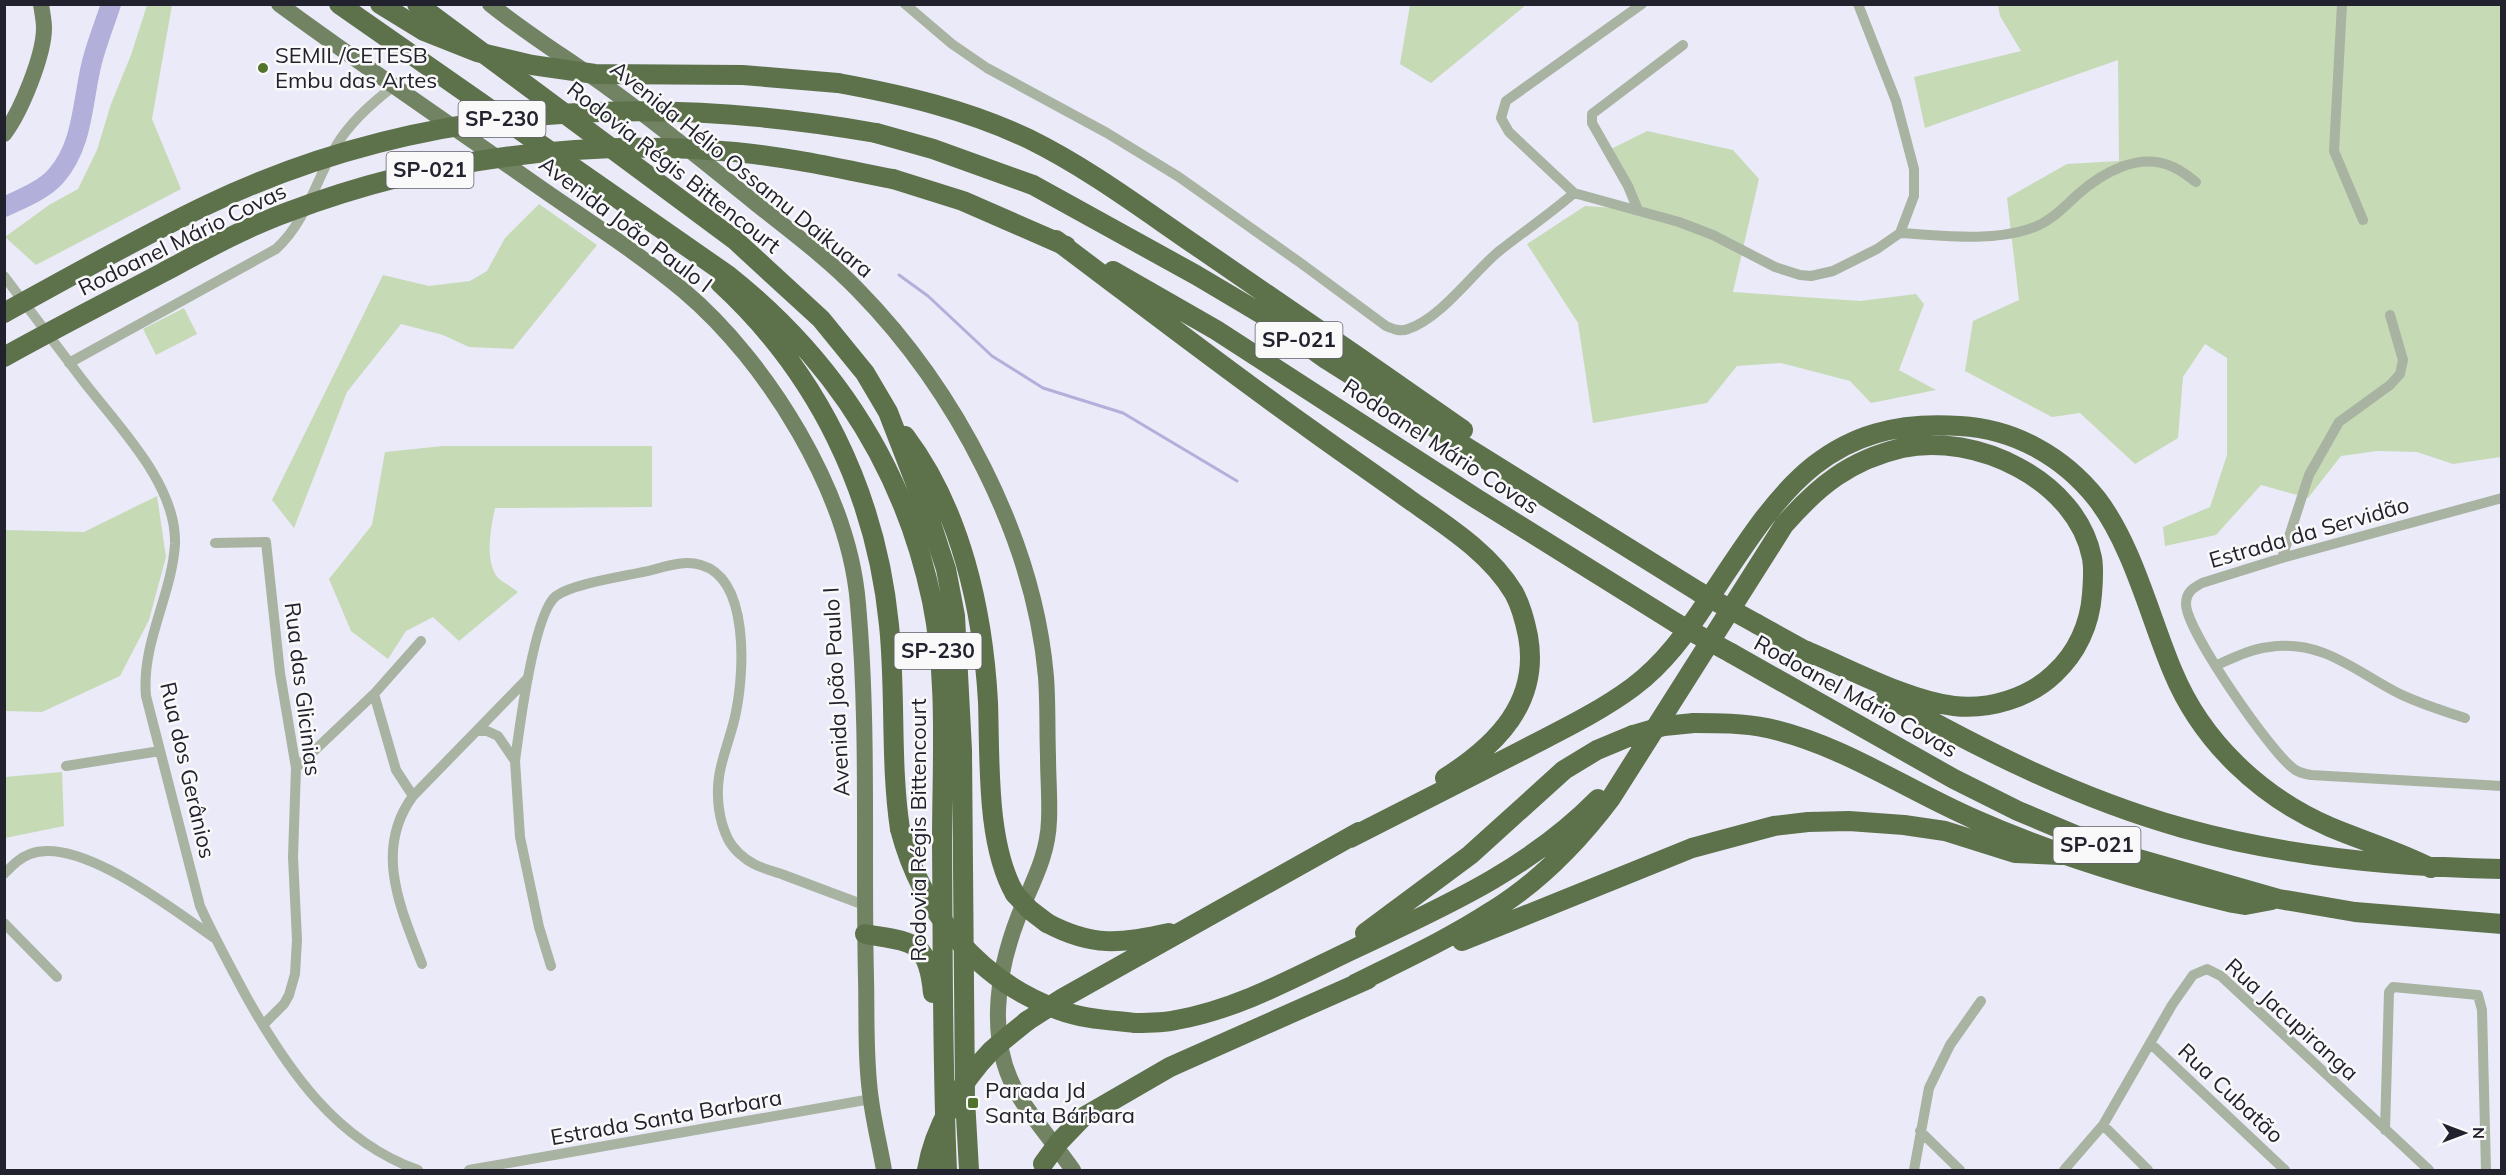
<svg xmlns="http://www.w3.org/2000/svg" width="2506" height="1175" font-family="Mulish,sans-serif">
<style>
.green{fill:#c6dab6}
.lines{fill:none;stroke-linecap:round;stroke-linejoin:round}
.stream{stroke:#b2afdb;stroke-width:3}
.river{stroke:#b2afdb;stroke-width:20}
.minor{stroke:#a9b3a1;stroke-width:10}
.primary{stroke:#718362;stroke-width:16}
.motorway{stroke:#5d724b;stroke-width:20}
.motorway-bridge{stroke:#5d724b;stroke-width:20}
.poi-dot{fill:#51732b;stroke:#f9f9f9;stroke-width:2}
.labels{text-anchor:middle;stroke-width:5;stroke-linejoin:round;paint-order:stroke}
.shield{fill:#f9f9f9;stroke:#62626b;stroke-width:1.5}
.shield-label{font-size:21px;font-weight:bold;fill:#22212e}
.poi-label{font-size:22px;fill:#22212e;stroke:#f9f9f9;text-anchor:start}
.street-label{font-size:22px;fill:#22212e;stroke:#f9f9f9}
</style>
<rect width="100%" height="100%" fill="#ebeaf9"/>
<path class="green" d="M147 5H172L152 119 181 189 36 265 5 237 49 205 78 189 97 150 111 104 131 55Z
M1410 5V4L1526 5 1431 83 1400 64Z
M1998 5H2501V457L2453 464 2417 452 2377 451 2341 456 2308 498 2261 485 2216 535 2165 546 2163 527 2210 507 2227 455V358L2205 344 2183 377 2178 438 2135 464 2080 413 2052 417 1965 371 1973 321 2019 300 2007 198 2067 164 2119 161 2118 60 1925 128 1914 77 2021 51 2000 16Z
M1647 131 1733 150 1759 179 1733 292 1860 301 1916 294 1924 304 1899 370 1936 390 1871 403 1850 381 1781 363 1737 366 1707 403 1593 423 1578 323 1527 244 1585 206 1632 209 1611 149Z
M539 204 597 245 513 349 469 347 443 335 401 324 347 392 294 528 272 500 383 275 429 286 470 281 487 271 505 238Z
M184 308 197 334 156 355 143 329Z
M443 446H652V507L495 508C491 527 484 561 498 578 504 583 512 587 518 592L459 641 433 617 406 631 388 659 351 631 329 579 372 525 385 452Z
M157 496 166 557 149 620 120 676 42 712 5 711V530L84 532Z
M62 772 64 826 5 838V777Z"/>
<g class="lines">
<path class="stream" d="M899 275 928 296 992 356 1043 388 1123 413 1237 481"/>
<path class="river" d="M4 207C21 199 44 190 56 176 84 144 82 101 92 62 97 42 105 23 111 4"/>
<path class="minor" d="M905 4 952 44 987 68 1107 133 1179 177 1302 264 1386 326C1393 329 1400 332 1408 329 1440 319 1472 274 1498 252 1523 232 1550 214 1574 193
M1642 4 1506 101 1501 118 1509 132 1574 193 1679 222 1713 235 1775 267 1800 275 1811 276 1833 271 1877 249 1900 233 1914 196V169L1896 101 1858 4
M2342 4 2334 151 2363 220
M1638 210 1628 186 1592 123V114L1683 45
M1900 233C1939 235 1991 242 2029 229 2049 223 2062 209 2077 195 2102 173 2139 151 2173 167 2181 170 2189 177 2196 182
M4 276C30 310 55 344 81 378 115 423 177 483 175 544 172 595 141 644 146 696L200 906C214 937 230 966 246 996 287 1069 336 1141 418 1170
M69 363 276 249C306 222 316 180 336 146 350 122 373 102 394 86
M2502 498 2282 558 2202 583C2193 588 2186 592 2186 604 2186 630 2271 753 2294 769 2299 773 2305 774 2311 775L2502 786
M215 543 266 542 280 673 296 768 293 857 297 940 295 974 289 995 284 1004 263 1025
M2282 558 2309 475 2339 422 2390 385 2400 374 2403 360 2390 315
M2217 665C2233 658 2251 649 2269 647 2323 639 2356 672 2400 694 2421 704 2443 711 2465 718
M374 694 396 770 413 796 528 678
M477 731H487L498 736 515 761 520 837 539 927 551 966
M515 761C519 730 534 613 556 596 574 583 628 576 652 570 667 566 685 560 701 565 750 579 744 673 736 712 732 734 722 755 719 777 716 797 719 821 728 839 733 849 744 859 754 864 763 869 774 871 784 875 811 885 837 895 864 905
M66 766 160 751
M296 768 374 694 421 641
M413 796C373 850 401 909 422 964
M4 874C12 866 19 858 30 854 79 835 173 910 213 937
M4 923 57 977
M2150 1043 2285 1170
M2103 1125 2148 1170
M2385 1130 2389 992 2393 987 2478 995 2482 1010 2486 1170
M1920 1131 1960 1170
M469 1170 871 1099
M1914 1170 1929 1088 1950 1045 1981 1001
M2064 1170 2103 1125 2172 1005 2193 975 2207 969 2221 976 2429 1170"/>
<path class="primary" d="M279 4C362 65 448 123 532 182 583 218 636 251 684 291 768 362 849 493 858 604 869 728 863 854 866 978 867 1018 865 1060 871 1100 874 1123 880 1147 884 1170
M490 4C527 34 568 59 607 87 657 123 706 163 754 202 789 230 826 257 858 290 955 389 1034 537 1046 677 1048 703 1047 730 1048 756 1048 777 1050 799 1049 820 1048 856 1032 883 1019 915 996 974 985 1046 1022 1101 1038 1125 1057 1147 1073 1170
M4 134C21 112 44 55 44 28 44 20 42 12 41 4"/>
<path class="motorway" d="M339 4 729 276C834 360 904 468 932 601 948 679 942 763 942 842 943 952 942 1061 947 1170
M417 4 735 240 821 319 865 373 888 412 931 523 946 569 955 616 962 750 965 1099 969 1170
M838 83C904 95 968 110 1029 139 1090 169 1145 211 1201 249 1289 309 1376 369 1463 430
M876 133 933 149 1033 185 1196 275 1270 319 1326 359 1421 419 1699 592
M893 179 963 201 1066 246
M1056 240C1140 303 1224 368 1310 429 1343 453 1377 476 1410 500 1447 526 1490 553 1514 593 1521 606 1525 621 1528 636 1540 702 1497 745 1445 778
M1113 271 1216 330 1477 499 1676 623
M720 283C818 373 876 493 889 625 896 693 890 762 900 829
M905 436C961 510 983 611 988 702 990 760 986 844 1015 894
M1757 624 1813 655
M1731 653 1954 779 2018 811 2118 853 2279 899 2355 912 2502 924
M1886 696C1980 749 2079 799 2183 828 2287 857 2394 867 2502 869
M1694 723C1718 723 1743 723 1767 728 1841 744 1905 789 1974 819 2057 856 2145 882 2233 903L2245 905 2272 900
M1350 838C1406 809 1463 781 1519 752 1557 732 1598 713 1633 687 1664 664 1687 632 1708 600 1776 498 1821 416 1960 426 2014 429 2063 456 2097 499 2133 546 2150 618 2173 672 2202 742 2261 797 2330 827 2363 841 2398 851 2431 868
M1047 923C1092 947 1121 944 1169 933
M1365 933 1470 855 1564 770 1597 750 1633 735
M865 934C912 942 928 939 933 993
M1462 941 1692 848 1774 826 1808 822 1849 821 1904 825 1945 831 2015 853 2060 855
M1355 984C1401 961 1449 939 1492 911 1539 882 1578 842 1611 798L1784 525C1818 486 1850 460 1902 448 1975 432 2077 480 2092 558 2094 569 2093 582 2092 594 2090 624 2077 653 2054 674 2029 698 1989 710 1954 706 1906 700 1848 668 1802 649
M1027 1021 1063 998 1359 832
M1135 1023C1148 1023 1163 1023 1176 1020 1239 1009 1297 976 1354 949 1443 907 1528 870 1598 799
M1082 1118 1170 1067 1368 979"/>
<path class="motorway-bridge" d="M380 4 424 31 477 52 532 65 595 74 743 75 838 83
M4 313C71 276 138 238 207 205 418 104 649 93 876 133
M4 357C56 328 109 301 162 273 203 251 244 228 288 212 431 158 584 138 735 152 788 157 841 169 893 179
M1699 592 1757 624
M1676 623 1731 653
M1633 735 1664 726 1694 723
M900 829C921 910 978 981 1059 1010 1083 1019 1110 1020 1135 1023
M1015 894 1030 910 1047 923
M1043 1164 1059 1142 1082 1118
M927 1170C934 1128 961 1082 991 1051 1002 1041 1015 1031 1027 1021"/>
</g>
<g class="poi-dot">
<circle cx="263" cy="68" r="6"/>
<rect x="967" y="1097" width="12" height="12" rx="3"/>
</g>
<g class="labels">
<g class="shield">
<rect x="458.5" y="101" width="87" height="36" rx="4.5"/>
<rect x="386.5" y="152" width="87" height="36" rx="4.5"/>
<rect x="1255.5" y="322" width="87" height="36" rx="4.5"/>
<rect x="894.5" y="633" width="87" height="36" rx="4.5"/>
<rect x="2053.5" y="827" width="87" height="36" rx="4.5"/>
</g>
<g class="shield-label">
<text x="502" y="126">SP-230</text>
<text x="430" y="177">SP-021</text>
<text x="1299" y="347">SP-021</text>
<text x="938" y="658">SP-230</text>
<text x="2097" y="852">SP-021</text>
</g>
<g class="poi-label">
<text x="275" y="63">SEMIL/CETESB<tspan x="275" dy="25">Embu das Artes</tspan></text>
<text x="985" y="1098">Parada Jd<tspan x="985" dy="25">Santa Bárbara</tspan></text>
</g>
<g class="street-label">
<text transform="translate(674 167) rotate(38)" y="8">Rodovia Régis Bittencourt</text>
<text transform="translate(742 169) rotate(39)" y="8">Avenida Hélio Ossamu Daikuara</text>
<text transform="translate(626 224) rotate(37)" y="8">Avenida João Paulo I</text>
<text transform="translate(182 239) rotate(-26)" y="8">Rodoanel Mário Covas</text>
<text transform="translate(1441 446) rotate(33)" y="8">Rodoanel Mário Covas</text>
<text transform="translate(2309 532) rotate(-16)" y="8">Estrada da Servidão</text>
<text transform="translate(303 689) rotate(83)" y="8">Rua das Glicinias</text>
<text transform="translate(836 692) rotate(-93)" y="8">Avenida João Paulo I</text>
<text transform="translate(1856 696) rotate(29)" y="8">Rodoanel Mário Covas</text>
<text transform="translate(188 770) rotate(77)" y="8">Rua dos Gerânios</text>
<text transform="translate(918 830) rotate(-90)" y="8">Rodovia Régis Bittencourt</text>
<text transform="translate(2292 1019) rotate(42)" y="8">Rua Jacupiranga</text>
<text transform="translate(2231 1093) rotate(43)" y="8">Rua Cubatão</text>
<text transform="translate(666 1117) rotate(-10)" y="8">Estrada Santa Barbara</text>
</g>
</g>
<rect width="2506" height="1175" fill="none" stroke="#22212e" stroke-width="12"/>
<g transform="translate(2464 1133) rotate(90)" stroke="#f9f9f9" stroke-width="4.5" paint-order="stroke">
<path d="M0-4.5L10 22L0 15L-10 22Z" fill="#22212e"/>
<text y="-9" font-size="16" font-weight="bold" text-anchor="middle" fill="#22212e">N</text>
</g>
</svg>
